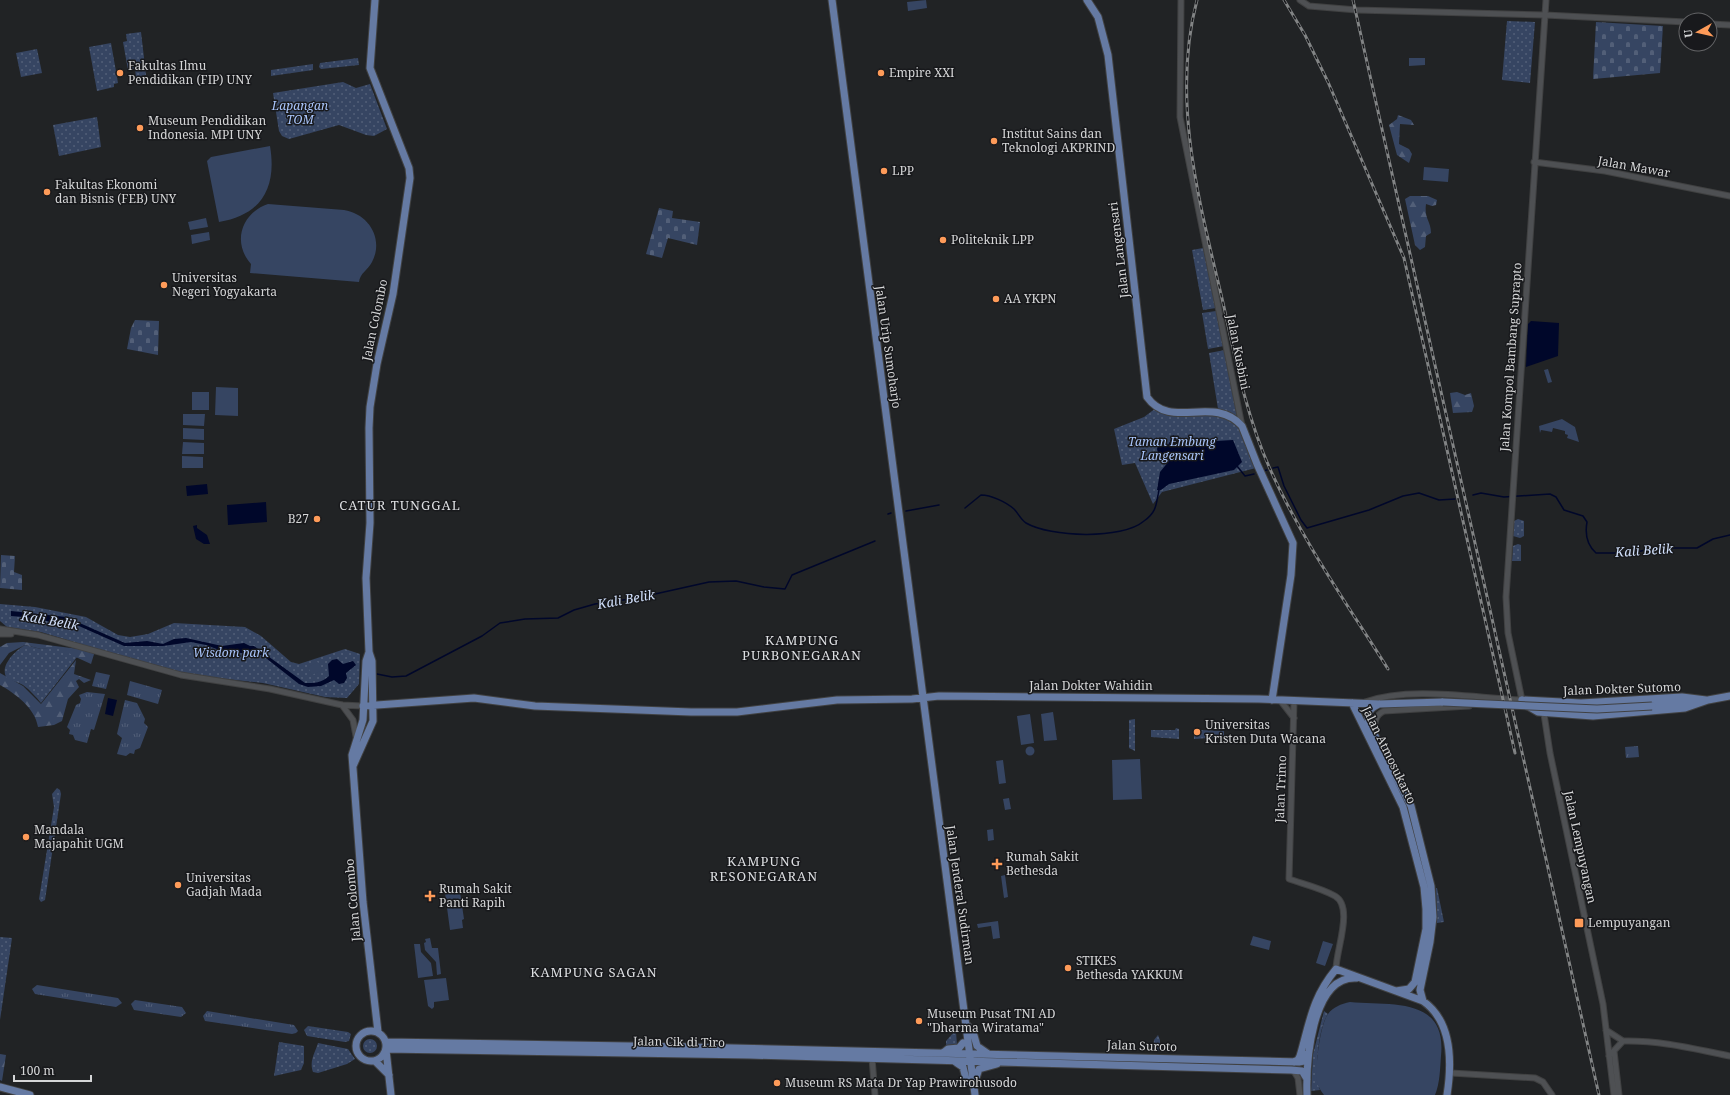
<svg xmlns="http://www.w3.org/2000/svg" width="1730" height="1095" font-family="'Noto Serif',serif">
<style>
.grass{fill:url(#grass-tufts)}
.forest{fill:url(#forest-firs)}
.cemetery{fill:url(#cemetery-stones)}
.park{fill:url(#park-dots)}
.garden{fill:#364562}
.water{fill:#00072a}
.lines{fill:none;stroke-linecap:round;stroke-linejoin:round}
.stream{stroke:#00072a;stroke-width:1.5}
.minor-casing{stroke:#404142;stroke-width:7}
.major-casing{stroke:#404142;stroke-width:9}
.minor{stroke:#4e5053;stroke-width:5}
.major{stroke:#657aa3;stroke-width:7}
.rail-casing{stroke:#828485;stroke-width:3}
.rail{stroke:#18191c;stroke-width:1.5;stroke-dasharray:4.5;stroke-linecap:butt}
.major-bridge-casing{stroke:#404142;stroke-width:9;stroke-linecap:butt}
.major-bridge{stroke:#657aa3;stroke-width:7}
.poi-dot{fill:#fe9b59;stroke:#18191c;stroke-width:1.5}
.labels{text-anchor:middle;stroke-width:3;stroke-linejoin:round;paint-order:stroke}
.poi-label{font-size:12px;fill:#d5d6d7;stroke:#18191c;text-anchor:start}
.park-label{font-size:12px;font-style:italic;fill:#a9c5fb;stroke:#18191c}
.street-label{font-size:12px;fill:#d5d6d7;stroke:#18191c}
.neighbourhood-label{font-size:13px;letter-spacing:1px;fill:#dcdee1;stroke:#18191c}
.water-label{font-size:13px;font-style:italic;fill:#d1e0fc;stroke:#18191c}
</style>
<defs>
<pattern id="grass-tufts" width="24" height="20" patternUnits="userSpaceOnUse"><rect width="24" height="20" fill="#364562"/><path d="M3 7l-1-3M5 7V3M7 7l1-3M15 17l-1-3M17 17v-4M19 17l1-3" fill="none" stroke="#525f78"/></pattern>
<pattern id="forest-firs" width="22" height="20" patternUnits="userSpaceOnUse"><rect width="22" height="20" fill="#364562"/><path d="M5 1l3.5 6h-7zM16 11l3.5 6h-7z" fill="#525f78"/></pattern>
<pattern id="cemetery-stones" width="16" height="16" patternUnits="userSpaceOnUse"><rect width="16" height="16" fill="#364562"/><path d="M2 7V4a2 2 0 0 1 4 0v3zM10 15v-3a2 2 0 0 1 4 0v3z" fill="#525f78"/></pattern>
<pattern id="park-dots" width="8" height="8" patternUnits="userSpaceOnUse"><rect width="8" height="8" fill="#364562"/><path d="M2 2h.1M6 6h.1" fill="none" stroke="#525f78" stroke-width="1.8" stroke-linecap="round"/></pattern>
</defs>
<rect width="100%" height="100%" fill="#212325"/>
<path class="grass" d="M96 672 110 675 106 689 92 686Z
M130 681 162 690 158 704 127 695Z
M87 692 105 694 94 730 91 729 87 743 75 740 73 735 69 734 70 730 67 727 76 705 80 703 81 699 79 695Z
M125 700 137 703 145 719 144 723 148 727 140 748 135 750 134 754 130 753 126 756 117 754 122 738 117 734Z
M1638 746 1639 757 1626 758 1625 747Z
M37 985 118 998 122 1003 116 1007 35 994 32 989Z
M135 1000 182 1007 186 1013 181 1017 134 1010 131 1004Z
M207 1011 294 1025 298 1031 296 1033 292 1034 205 1021 203 1016Z"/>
<path class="forest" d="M1398 115 1411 120 1414 125 1400 124 1399 144 1409 149 1412 154 1409 163 1397 155 1389 125 1397 119Z
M1410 196H1428L1437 200 1436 205 1432 206 1426 204C1424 219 1431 221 1431 233L1426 236 1425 247 1420 250 1415 245 1405 199Z
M1457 392 1465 395 1471 393 1474 406 1472 412 1453 413 1450 393Z
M23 642 95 651 91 664 56 648 41 649 25 645 9 653 0 665V647L7 643Z
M76 660 74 674 91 680 84 683 79 679 76 681 79 687 68 699 62 721 54 725 38 727C35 708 16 694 0 685V673L23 686 41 704Z
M0 1054 6 1055 2 1081 0 1080Z"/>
<path class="cemetery" d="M1596 22 1663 26 1660 73 1593 79Z
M659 208 673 211 672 218 700 222 697 245 668 238 662 258 646 254Z
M135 320 159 321 158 355 127 349 131 328Z
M1 555 15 556 14 572 22 575V590L0 588Z"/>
<path class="park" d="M1507 21 1535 22 1530 83 1502 80Z
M141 32 146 75 136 77 135 69 128 70 123 42 127 41 126 34Z
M111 43 118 83 114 84V87L97 91 89 47Z
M37 49 42 73 21 77 16 53Z
M358 58 359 65 321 69 319 67 320 63Z
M313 64V70L271 76V70Z
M343 82 356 88 370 84 387 129 374 136 366 135 339 125 289 139 282 136 279 131 273 93Z
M97 117 101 147 59 156 53 125Z
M1203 248 1216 308 1203 310 1192 250Z
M1216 311 1224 346 1208 349 1202 313Z
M1225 350 1238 416 1218 409 1209 353Z
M1156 408 1232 418 1243 429 1256 468 1162 492 1153 504 1135 463 1122 465 1114 429 1144 417Z
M1518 519 1524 521V536L1520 538 1513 536 1514 521Z
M1518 544 1521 545V561H1512L1513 546Z
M0 604 35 607 86 617 118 635 130 637 148 634 174 623 245 627 261 636 291 662 299 664 345 649 360 654 359 684 347 698 325 697 263 683 198 676 145 664 41 632 7 627 0 621Z
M25 645 41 649 56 647 77 657 41 703C36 697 30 690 23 685 18 682 11 681 6 677 0 665 16 650 25 645Z
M1135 719V751L1129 748V720Z
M1176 728 1179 729V739L1151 737V730H1175Z
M1194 728H1199V730L1224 731V737L1194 739Z
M57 788 60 790 61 794 45 900 41 902 39 899 54 807 52 794Z
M1436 888H1437L1444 922 1437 923Z
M0 937 12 938 0 1020Z
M1324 1011 1328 1014C1318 1028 1314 1074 1320 1090L1311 1091 1313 1054Z
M308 1026 348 1032 351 1034 349 1041 345 1042 307 1036 304 1030Z
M956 1032 957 1045 946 1046V1041L953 1033Z
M1158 1035 1160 1040V1051L1153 1050 1154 1040Z
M363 1046a7 7 0 1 1 14 0a7 7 0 1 1-14 0Z
M279 1042 304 1046V1063L301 1070 274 1076Z
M318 1043 348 1049 355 1059 347 1064 318 1073 313 1072C309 1061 315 1053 318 1043Z
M977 1057 1205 1062V1065Z"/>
<path class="garden" d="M926 0 927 8 908 11 907 2Z
M1409 58H1425V65L1409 66Z
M270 146C277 187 262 215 219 222L207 161 211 157Z
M1424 167 1449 169 1448 182 1423 180Z
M268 204 344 210C369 214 384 239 372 262 368 270 360 273 359 282L250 273 251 264C232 243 241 213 268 204Z
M206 218 208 227 190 230 188 222Z
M209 232 210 240 192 244 191 235Z
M1548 369 1552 382 1548 383 1544 370Z
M216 387 238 388V416L215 415Z
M192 392H209V410H192Z
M183 414H205L204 426 183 425Z
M1562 419 1575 427 1579 442 1567 438 1568 435 1565 434V431L1553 428 1552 432 1541 430 1540 433 1539 426Z
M183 428 204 429V440L183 439Z
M183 442 204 443V454H182Z
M182 456 203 457V468H182Z
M318 662 322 670 312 675 308 667Z
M1053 712 1057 740 1044 741 1041 714Z
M1030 714 1034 743 1021 745 1017 716Z
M1025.5 751a4.5 4.5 0 1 1 9 0a4.5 4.5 0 1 1-9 0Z
M1140 759 1142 799 1113 800 1112 760Z
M1003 760 1006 783 999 784 996 761Z
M1009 798 1011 809 1005 810 1003 799Z
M993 829 994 840 988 841 987 830Z
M1005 875 1008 897 1004 898 1001 876Z
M460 892 464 919 462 920 463 928 450 930 445 893Z
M998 921 1000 938 993 939 991 926 978 928 977 924Z
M1253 936 1271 941 1269 950 1250 945Z
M430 938 432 948H438L441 974 437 975 436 962 425 950 424 943 426 942 425 939Z
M1323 941 1333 944 1325 966 1316 963Z
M414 944H420L421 952 431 963 433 976 418 978Z
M446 978 449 1000 434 1002V1007L432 1009 428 1006 424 980Z
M1350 1002C1391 1006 1447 996 1441 1056 1440 1069 1440 1083 1435 1095H1324C1321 1091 1318 1087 1317 1081 1315 1068 1320 1024 1328 1014 1333 1007 1341 1004 1350 1002Z"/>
<path class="water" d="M1531 321 1559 323 1558 356 1526 367 1528 324Z
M1173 435 1182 443 1233 440 1242 462 1234 470 1169 484 1161 490H1157L1160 472 1169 461 1168 455 1158 453 1157 449 1158 446 1168 445Z
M207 484 208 494 187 496 186 486Z
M266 502 267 522 228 525 227 505Z
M197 525V528L207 535 210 544H204L196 539 193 526Z
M11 611 66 617 125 643 147 641 163 644 174 639 186 638 222 646 244 643 250 646H254L305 683C314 683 322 683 329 676L328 664 332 660 337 659 343 664 353 661 356 665 346 673 347 678 344 683 339 684 334 680 321 686 308 687 299 684 262 655 222 651 206 645 191 642 163 646H124L79 626H65L36 618 11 616Z
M108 698 117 700 113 716 105 714Z"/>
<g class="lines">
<path class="stream" d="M1237 466 1245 476 1254 474
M1273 468 1278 467 1284 486 1301 520 1307 528 1369 510 1403 496 1419 493 1439 500 1455 499
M1262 471 1267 470
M1473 495 1481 493 1504 497 1550 494 1556 497 1564 510 1583 516 1587 522C1585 533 1587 545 1596 553H1634L1652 548H1697L1713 539 1730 535
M965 508 981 495C991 495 1006 502 1014 509 1018 513 1021 520 1026 523 1050 537 1122 540 1144 521 1157 512 1156 504 1159 490
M906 511 939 505
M888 514 891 513
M377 674 392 677 406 676 482 636 500 623 525 619 558 618 574 610 595 604 637 598 709 582 736 581 764 587 785 589 792 575 875 541"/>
<defs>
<path id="minor" d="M1181 0 1180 117 1242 426
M1300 0 1309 6 1357 10 1545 15 1686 22
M1710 24 1730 25
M1534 162 1605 171 1730 196
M0 629 38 635 181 675 270 689 342 705 363 706
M0 634H11
M1280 700 1294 718
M1294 701 1289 879C1303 884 1321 888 1335 896 1354 907 1336 950 1336 969
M1365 702C1411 686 1473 698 1522 700L1508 633 1506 597 1546 0
M342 705 353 720 356 736
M1547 711 1544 714 1550 753 1603 1004 1614 1095
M1375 733C1374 723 1375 715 1384 711L1469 706
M1606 1030 1623 1041
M1614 1051 1619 1095
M1609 1056 1623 1041C1659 1040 1695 1049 1730 1056
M872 1058 875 1095
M1293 1070 1298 1078 1300 1095
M1451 1073 1535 1078 1543 1082 1552 1095"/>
<path id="major" d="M832 0 975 1095
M1087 0 1098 17 1108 55 1147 397C1171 431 1213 394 1242 426L1257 464 1293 543 1291 575 1272 700
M369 652 366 661 363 720 352 755 363 902 378 1032
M1522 700 1526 705 1538 712 1593 716 1685 708 1708 700
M1522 700 1581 703 1682 697 1706 700
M1352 703 1403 807 1424 887 1426 909V929L1415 982 1409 989 1396 991
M1379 704C1370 708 1366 713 1369 724L1411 806 1431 886 1433 917 1430 942 1420 990 1423 1001
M363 706 474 698 535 706 691 712H737L837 700 912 699 939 696 1259 699 1379 704 1443 702
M1652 706 1708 700 1730 696
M353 766 373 721 372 661 369 652 366 578 370 523 369 428 370 407 377 364 393 294 410 178 409 168 370 68 375 0
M966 1024 973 1032 977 1046 987 1053
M356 1046a15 15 0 1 1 30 0a15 15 0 1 1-30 0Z
M386 1042 689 1047 1299 1062 1304 1061 1308 1053
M386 1049 750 1055 1291 1070 1302 1071 1307 1079
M386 1050 391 1095
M943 1053 948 1049 959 1048 963 1043
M375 1061 389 1075
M954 1061 963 1067 966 1079 974 1085
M1294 1062 1298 1060 1300 1056C1310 1022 1312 998 1336 969L1423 1001C1453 1022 1452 1063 1447 1095
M975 1081 979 1069 997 1064
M0 1087 30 1095
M1307 1095C1306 1064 1311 976 1356 978"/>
</defs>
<use href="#minor" class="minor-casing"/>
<use href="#major" class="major-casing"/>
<use href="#minor" class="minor"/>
<use href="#major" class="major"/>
<defs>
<path id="rail" d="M1197 0C1170 102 1201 208 1224 307 1236 362 1247 418 1270 469 1302 540 1347 604 1388 669
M1284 0 1305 35 1328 82 1404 258 1515 753
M1353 0 1599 1095"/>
</defs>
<use href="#rail" class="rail-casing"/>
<use href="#rail" class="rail"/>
<defs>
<path id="major-bridge" d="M1443 702 1597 709 1652 706"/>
</defs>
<use href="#major-bridge" class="major-bridge-casing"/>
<use href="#major-bridge" class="major-bridge"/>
</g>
<g class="poi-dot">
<circle cx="120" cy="73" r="4"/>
<circle cx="881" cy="73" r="4"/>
<circle cx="140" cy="128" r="4"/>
<circle cx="994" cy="141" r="4"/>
<circle cx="884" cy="171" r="4"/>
<circle cx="47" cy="192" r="4"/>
<circle cx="943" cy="240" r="4"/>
<circle cx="164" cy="285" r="4"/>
<circle cx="996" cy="299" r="4"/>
<circle cx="317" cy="519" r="4"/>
<circle cx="1197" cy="732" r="4"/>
<circle cx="26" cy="837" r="4"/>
<path d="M995 858h4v4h4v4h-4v4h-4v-4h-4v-4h4z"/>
<circle cx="178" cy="885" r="4"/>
<path d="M428 890h4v4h4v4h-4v4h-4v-4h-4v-4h4z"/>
<rect x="1574" y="918" width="10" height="10" rx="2"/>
<circle cx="1068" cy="968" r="4"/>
<circle cx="919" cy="1021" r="4"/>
<circle cx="777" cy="1083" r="4"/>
</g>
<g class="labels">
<g class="poi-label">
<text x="128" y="70">Fakultas Ilmu<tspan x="128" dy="14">Pendidikan (FIP) UNY</tspan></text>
<text x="889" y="77">Empire XXI</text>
<text x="148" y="125">Museum Pendidikan<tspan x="148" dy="14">Indonesia. MPI UNY</tspan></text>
<text x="1002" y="138">Institut Sains dan<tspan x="1002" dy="14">Teknologi AKPRIND</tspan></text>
<text x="892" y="175">LPP</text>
<text x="55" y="189">Fakultas Ekonomi<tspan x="55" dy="14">dan Bisnis (FEB) UNY</tspan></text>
<text x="951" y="244">Politeknik LPP</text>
<text x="172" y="282">Universitas<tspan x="172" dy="14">Negeri Yogyakarta</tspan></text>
<text x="1004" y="303">AA YKPN</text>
<text x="309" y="523" text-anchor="end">B27</text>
<text x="1205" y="729">Universitas<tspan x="1205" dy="14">Kristen Duta Wacana</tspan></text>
<text x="34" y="834">Mandala<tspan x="34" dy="14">Majapahit UGM</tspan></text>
<text x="1006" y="861">Rumah Sakit<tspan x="1006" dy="14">Bethesda</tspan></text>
<text x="186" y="882">Universitas<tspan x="186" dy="14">Gadjah Mada</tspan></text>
<text x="439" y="893">Rumah Sakit<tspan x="439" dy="14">Panti Rapih</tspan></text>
<text x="1588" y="927">Lempuyangan</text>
<text x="1076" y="965">STIKES<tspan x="1076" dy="14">Bethesda YAKKUM</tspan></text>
<text x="927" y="1018">Museum Pusat TNI AD<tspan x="927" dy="14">"Dharma Wiratama"</tspan></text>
<text x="785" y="1087">Museum RS Mata Dr Yap Prawirohusodo</text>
</g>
<g class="park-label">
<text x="300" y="110">Lapangan<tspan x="300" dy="14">TOM</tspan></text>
<text x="1172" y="446">Taman Embung<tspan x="1172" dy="14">Langensari</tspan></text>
<text x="231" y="657">Wisdom park</text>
</g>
<g class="street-label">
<text transform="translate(1634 167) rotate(10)" y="4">Jalan Mawar</text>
<text transform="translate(1119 250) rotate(-97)" y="4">Jalan Langensari</text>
<text transform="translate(375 320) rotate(-78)" y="4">Jalan Colombo</text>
<text transform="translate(888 347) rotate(82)" y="4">Jalan Urip Sumoharjo</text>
<text transform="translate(1238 352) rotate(79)" y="4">Jalan Kusbini</text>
<text transform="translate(1511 357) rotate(-86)" y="4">Jalan Kompol Bambang Suprapto</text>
<text x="1091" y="690">Jalan Dokter Wahidin</text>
<text transform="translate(1622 689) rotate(-2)" y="4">Jalan Dokter Sutomo</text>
<text transform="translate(1389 755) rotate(64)" y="4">Jalan Atmosukarto</text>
<text transform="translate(1281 789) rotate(-88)" y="4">Jalan Trimo</text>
<text transform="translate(1580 847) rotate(78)" y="4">Jalan Lempuyangan</text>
<text transform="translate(960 895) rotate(82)" y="4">Jalan Jenderal Sudirman</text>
<text transform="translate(353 900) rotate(-95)" y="4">Jalan Colombo</text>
<text transform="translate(679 1042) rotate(1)" y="4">Jalan Cik di Tiro</text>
<text transform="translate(1142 1046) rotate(2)" y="4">Jalan Suroto</text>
</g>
<g class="neighbourhood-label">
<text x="400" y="510">CATUR TUNGGAL</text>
<text x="802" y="645">KAMPUNG<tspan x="802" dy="15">PURBONEGARAN</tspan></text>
<text x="764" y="866">KAMPUNG<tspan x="764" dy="15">RESONEGARAN</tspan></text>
<text x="594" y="977">KAMPUNG SAGAN</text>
</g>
<g class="water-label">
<text transform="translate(1644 550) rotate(-4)" y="5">Kali Belik</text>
<text transform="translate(626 599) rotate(-10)" y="5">Kali Belik</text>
<text transform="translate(50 620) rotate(10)" y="5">Kali Belik</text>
</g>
</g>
<g transform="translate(1698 32) rotate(262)"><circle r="19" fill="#18191c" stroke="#646567"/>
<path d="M0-3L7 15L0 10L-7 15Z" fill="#fe9b59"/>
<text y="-6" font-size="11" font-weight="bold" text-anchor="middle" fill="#d5d6d7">U</text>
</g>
<path d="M14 1075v6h77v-6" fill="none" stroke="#d5d6d7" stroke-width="2"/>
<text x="20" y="1075" font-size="12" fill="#d5d6d7" stroke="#18191c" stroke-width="3" paint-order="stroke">100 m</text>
</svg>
